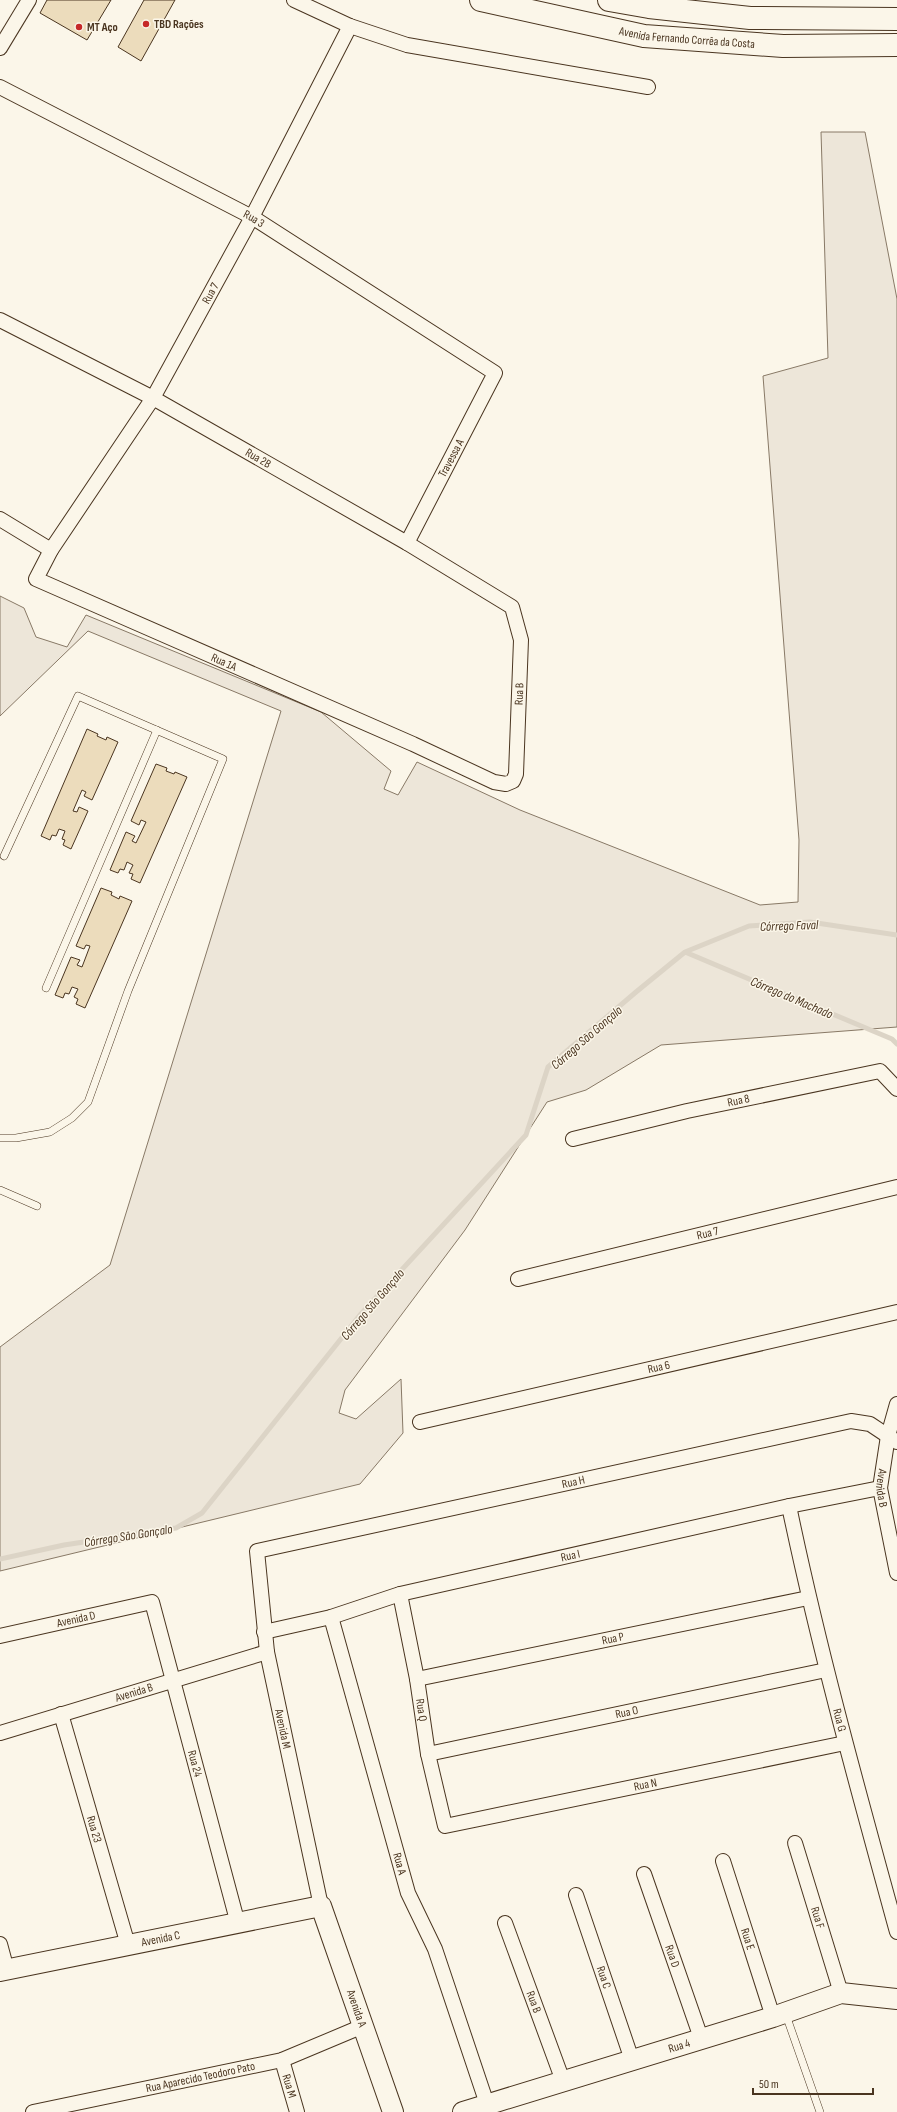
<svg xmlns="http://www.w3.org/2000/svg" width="897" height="2112" font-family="'Sofia Sans Condensed',sans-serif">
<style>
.green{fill:#ede6d9;stroke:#887966}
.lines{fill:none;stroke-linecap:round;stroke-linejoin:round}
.stream{stroke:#dcd4c6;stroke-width:5}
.building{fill:#ecdcbc;stroke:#4a3520}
.lane-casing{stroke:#4a3520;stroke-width:8}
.street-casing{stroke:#4a3520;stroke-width:16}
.secondary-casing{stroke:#4a3520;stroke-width:22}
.highway-casing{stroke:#4a3520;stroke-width:24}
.lane{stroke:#fbf6e9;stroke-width:7}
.street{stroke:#fbf6e9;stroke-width:14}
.secondary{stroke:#fbf6e9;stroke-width:20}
.highway{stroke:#fbf6e9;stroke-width:22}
.poi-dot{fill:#c62828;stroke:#fbf6e9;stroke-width:1.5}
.labels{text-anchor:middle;stroke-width:3;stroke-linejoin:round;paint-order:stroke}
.poi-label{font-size:12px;font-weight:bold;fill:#4a3520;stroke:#fbf6e9;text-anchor:start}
.street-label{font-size:12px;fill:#4a3520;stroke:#fbf6e9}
.water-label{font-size:13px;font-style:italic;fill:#4a3520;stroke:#fbf6e9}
</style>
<rect width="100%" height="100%" fill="#fbf6e9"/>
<path class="green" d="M821 132H865L897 299V1027L661 1045 586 1090 547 1102 465 1230 345 1390 339 1413 356 1419 401 1379 403 1433 360 1484 0 1571V1347L110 1265 281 711 88 631 0 716V596L24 608 36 637 67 647 86 615 321 712 391 771 384 789 398 795 417 762 520 810 760 905 798 902 799 840 763 376 828 358Z"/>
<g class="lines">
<path class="stream" d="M685 952 892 1039 897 1044
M0 1559 64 1545 176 1528 202 1513 360 1315 526 1135 548 1067 636 992 685 952 749 926 810 922 897 935"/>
</g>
<path class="building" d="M47 0H111L87 40 40 13Z
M144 0H175L141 61 118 47Z
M87 729 98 734 97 736 106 740 107 737 118 742 92 800 84 796 86 792 82 790 73 811 77 812 79 807 88 811 71 849 63 845 65 840 62 839 65 831 59 829 56 836 52 835 50 840 41 836Z
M156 764 167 768 166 771 174 774 175 772 187 777 140 883 131 879 133 874 129 873 133 865 127 862 124 870 120 869 118 873 110 870 126 832 135 836 132 841 136 843 146 822 141 820 139 825 131 821Z
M101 888 112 892 111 895 119 899 120 896 132 901 85 1008 76 1004 78 999 74 997 78 989 72 987 69 994 65 993 63 998 55 995 71 957 80 960 77 965 82 967 90 946 86 945 84 949 76 946Z"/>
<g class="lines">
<defs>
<path id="lane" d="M46 988 157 730
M0 1138H16L50 1132 72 1118 88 1102 128 991 223 759 78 696 4 856
M0 1190 37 1206
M786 2015 820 2112"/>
<g id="street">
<path d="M294 0 350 26 407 45 648 87"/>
<path d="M0 48 29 0"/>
<path id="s1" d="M0 87 252 217 495 373 407 543"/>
<path id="s2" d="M0 320 153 398 407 543 512 607 521 640 516 774 513 781 506 784 494 782 413 744 36 579 51 550 153 398 252 217 350 26"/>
<path d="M0 519 51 550"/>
<path id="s3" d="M573 1139 687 1111 880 1071 897 1089"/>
<path id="s4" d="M518 1279 897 1187"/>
<path id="s5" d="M897 1404 888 1436 880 1488 897 1573"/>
<path id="s6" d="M420 1422 897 1312"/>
<path id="s7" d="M789 1506C819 1650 858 1790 897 1932"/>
<path id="s8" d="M400 1594 417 1679 428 1754 445 1826 845 1743"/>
<path id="s9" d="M331 1617 408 1893 435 1949 487 2104"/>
<path id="s10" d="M264 1632 331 1617 400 1594 789 1506 880 1488"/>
<path id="s11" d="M0 1636 152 1602 238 1924"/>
<path id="s12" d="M417 1679 808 1598"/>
<path id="s13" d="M61 1714 128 1945"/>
<path id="s14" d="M0 1733 267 1652"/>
<path id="s15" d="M428 1754 826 1670"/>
<path id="s16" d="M795 1843 841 1993"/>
<path id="s17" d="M723 1861 773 2017"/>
<path id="s18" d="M644 1874 701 2038"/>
<path id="s19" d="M576 1895 632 2060"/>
<path id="s20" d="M321 1906 267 1652 257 1551 851 1421 870 1424 897 1442"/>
<path id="s21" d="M505 1923 563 2081"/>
<path d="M0 1944 7 1970"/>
<path id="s22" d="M282 2060 297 2112"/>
<path id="s23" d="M33 2112 282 2060 363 2026"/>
</g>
<g id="secondary">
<path id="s24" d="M0 1971 321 1906 393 2112"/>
<path id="s25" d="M463 2112 773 2017 841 1993 897 1999"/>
</g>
<g id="highway">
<path id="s26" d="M481 0 644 36 783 46 897 45"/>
<path d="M609 0 649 7 750 18 897 19"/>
</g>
</defs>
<use href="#lane" class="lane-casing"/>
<use href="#street" class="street-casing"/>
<use href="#secondary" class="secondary-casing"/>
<use href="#highway" class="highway-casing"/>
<use href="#lane" class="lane"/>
<use href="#street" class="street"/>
<use href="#secondary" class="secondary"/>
<use href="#highway" class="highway"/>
</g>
<g class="poi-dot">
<circle cx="146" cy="24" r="4"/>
<circle cx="79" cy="27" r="4"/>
</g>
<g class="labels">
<g class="poi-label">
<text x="154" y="28">TBD Rações</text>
<text x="87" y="31">MT Aço</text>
</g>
<g class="street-label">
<text dy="4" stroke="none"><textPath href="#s26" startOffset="210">Avenida Fernando Corrêa da Costa</textPath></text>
<text dy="4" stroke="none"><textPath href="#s1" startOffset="286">Rua 3</textPath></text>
<text dy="4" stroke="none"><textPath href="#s2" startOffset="1619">Rua 7</textPath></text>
<text dy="4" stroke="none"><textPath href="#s2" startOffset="293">Rua 2B</textPath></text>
<text transform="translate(451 458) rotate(-62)" y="4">Travessa A</text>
<text transform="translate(224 662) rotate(24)" y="4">Rua 1A</text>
<text transform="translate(519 694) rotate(-88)" y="4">Rua B</text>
<text dy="4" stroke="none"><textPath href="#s3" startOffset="170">Rua 8</textPath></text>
<text dy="4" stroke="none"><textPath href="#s4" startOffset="195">Rua 7</textPath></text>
<text dy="4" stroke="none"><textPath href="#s6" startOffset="245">Rua 6</textPath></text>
<text dy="4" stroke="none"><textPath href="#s20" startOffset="685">Rua H</textPath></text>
<text dy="4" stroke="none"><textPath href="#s5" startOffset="86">Avenida B</textPath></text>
<text dy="4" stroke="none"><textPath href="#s10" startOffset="316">Rua I</textPath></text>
<text dy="4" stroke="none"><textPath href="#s11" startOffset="78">Avenida D</textPath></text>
<text dy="4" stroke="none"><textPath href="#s12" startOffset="200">Rua P</textPath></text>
<text dy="4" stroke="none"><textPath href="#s14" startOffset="140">Avenida B</textPath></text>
<text dy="4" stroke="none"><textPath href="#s8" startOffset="118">Rua Q</textPath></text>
<text dy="4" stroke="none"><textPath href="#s15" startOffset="203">Rua O</textPath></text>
<text dy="4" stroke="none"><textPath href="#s7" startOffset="220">Rua G</textPath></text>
<text transform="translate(283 1729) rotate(78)" y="4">Avenida M</text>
<text dy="4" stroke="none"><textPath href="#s11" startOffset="323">Rua 24</textPath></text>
<text dy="4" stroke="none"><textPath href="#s8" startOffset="441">Rua N</textPath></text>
<text dy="4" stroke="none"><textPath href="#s13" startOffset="120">Rua 23</textPath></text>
<text dy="4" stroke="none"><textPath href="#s9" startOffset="256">Rua A</textPath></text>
<text dy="4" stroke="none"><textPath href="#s16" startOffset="78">Rua F</textPath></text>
<text dy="4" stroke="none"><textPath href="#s24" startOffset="164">Avenida C</textPath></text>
<text dy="4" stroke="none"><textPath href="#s17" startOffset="82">Rua E</textPath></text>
<text dy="4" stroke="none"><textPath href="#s18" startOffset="87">Rua D</textPath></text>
<text dy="4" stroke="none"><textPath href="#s19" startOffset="87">Rua C</textPath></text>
<text dy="4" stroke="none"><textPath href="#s21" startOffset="84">Rua B</textPath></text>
<text dy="4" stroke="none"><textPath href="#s24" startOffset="436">Avenida A</textPath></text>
<text dy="4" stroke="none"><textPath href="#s25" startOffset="226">Rua 4</textPath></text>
<text dy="4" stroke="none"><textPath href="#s23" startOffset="171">Rua Aparecido Teodoro Pato</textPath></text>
<text dy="4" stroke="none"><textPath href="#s22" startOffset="27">Rua M</textPath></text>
</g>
<g class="water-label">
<text transform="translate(789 925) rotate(-2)" y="5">Córrego Faval</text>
<text transform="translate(792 997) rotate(23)" y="5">Córrego do Machado</text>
<text transform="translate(586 1037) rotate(-41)" y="5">Córrego São Gonçalo</text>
<text transform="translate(372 1304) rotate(-49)" y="5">Córrego São Gonçalo</text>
<text transform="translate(128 1535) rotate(-9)" y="5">Córrego São Gonçalo</text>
</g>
</g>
<path d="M753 2088v6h120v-6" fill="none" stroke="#4a3520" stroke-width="2"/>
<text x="759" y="2088" font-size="12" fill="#4a3520" stroke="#fbf6e9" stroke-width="3" paint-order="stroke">50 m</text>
</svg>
